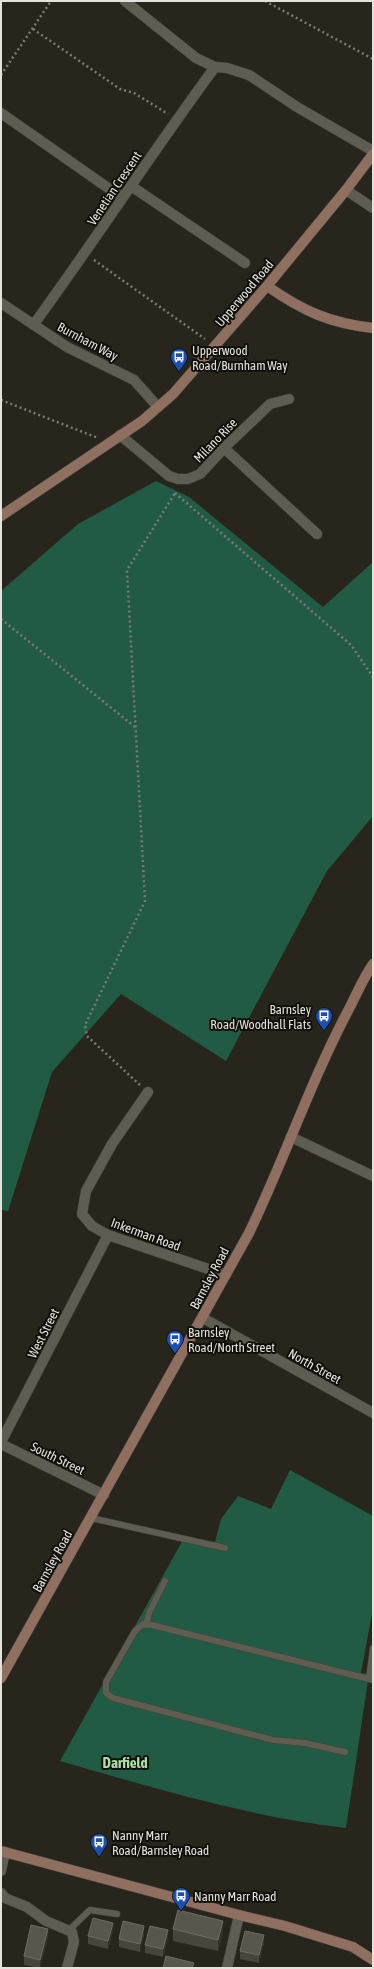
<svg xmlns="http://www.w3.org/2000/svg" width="374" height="1969" font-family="'Asap Condensed',sans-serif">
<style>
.green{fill:#215b44}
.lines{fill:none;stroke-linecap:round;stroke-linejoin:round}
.lane-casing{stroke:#434239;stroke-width:7}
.street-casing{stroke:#434239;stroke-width:11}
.secondary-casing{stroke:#434239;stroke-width:11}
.path{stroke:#7c7a72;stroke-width:2.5;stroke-dasharray:2 3;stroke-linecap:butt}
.lane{stroke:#5f5d52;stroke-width:6}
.street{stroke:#5f5d52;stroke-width:10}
.secondary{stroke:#8e6f60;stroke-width:10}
.wall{fill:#48463b}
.shaded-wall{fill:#343227}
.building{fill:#58574c;stroke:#6e6c63}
.labels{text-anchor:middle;stroke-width:4;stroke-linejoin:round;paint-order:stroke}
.street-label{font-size:13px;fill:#e3e2db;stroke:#100f0a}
.poi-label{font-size:13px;fill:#e3e2db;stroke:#100f0a;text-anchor:start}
.quarter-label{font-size:15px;font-weight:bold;fill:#aadfa2;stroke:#100f0a}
</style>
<rect width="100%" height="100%" fill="#28261c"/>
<path class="green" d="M156 481 189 497 323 607 373 562V816L327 871 226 1061 121 994 52 1072 8 1211 1 1210V591L78 524Z
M290 1470 373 1516V1608L361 1673 369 1674 346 1828C249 1817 154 1788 60 1761L184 1538 215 1542 221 1519 238 1496 271 1509Z"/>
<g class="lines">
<defs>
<path id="lane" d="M91 1518 225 1548
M146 1625 149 1613 165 1581
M369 1679 373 1648
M345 1752 305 1743 273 1740 113 1698 106 1693V1682L135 1631 143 1624 152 1625 373 1680
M69 1930 90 1910 117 1914"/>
<path id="street" d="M125 1 196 58 215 67 227 68 249 75 297 107 373 151
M1 113 121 197
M131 186 245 263
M346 190 373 208
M1 303 67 347 134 380 158 407
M34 324C96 239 153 151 215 67
M120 435 169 476 178 479H188L200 474 224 448 270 404 289 399
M224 448 317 534
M148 1092 112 1144 86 1191 82 1214 92 1226 108 1235 226 1275
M291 1137 373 1176
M203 1318 373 1413
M1 1442 108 1235
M1 1444 104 1495
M1 1871 5 1852
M1 1893 5 1898 27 1907 46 1921 72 1932 74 1942 67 1968
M227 1968 239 1915"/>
<path id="secondary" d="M267 286C303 311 329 323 373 328
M1 516 142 421 173 394 267 286 346 190 373 154
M1 1678 249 1233C285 1158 311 1080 350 1007 357 993 364 977 373 964
M1 1851 239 1915 285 1926 353 1947 373 1960"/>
</defs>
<use href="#lane" class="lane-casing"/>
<use href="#street" class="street-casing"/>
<use href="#secondary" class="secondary-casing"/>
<path class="path" d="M265 1 373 59
M33 29 120 89 134 93 168 114
M1 75 51 1
M94 260 205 339
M1 400 98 438
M175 493 351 645 373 677
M1 619 135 727
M140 1085 87 1036 85 1025 145 901 127 570 175 493"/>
<use href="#lane" class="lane"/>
<use href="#street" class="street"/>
<use href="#secondary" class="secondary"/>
</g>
<path class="wall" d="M173 1929 223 1932 218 1951 173 1941Z
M113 1931 108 1949 88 1944V1936Z
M144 1934 140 1952 119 1947V1939Z
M48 1937 40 1968 24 1965V1956Z
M168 1938 163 1957 145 1953V1945Z
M264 1943 259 1963 240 1959V1951Z"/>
<path class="shaded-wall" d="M223 1921V1932L218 1951V1940Z
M113 1923V1931L108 1949V1941Z
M144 1926V1934L140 1952V1944Z
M48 1929V1937L40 1968V1960Z
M168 1930V1938L163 1957V1949Z
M264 1935V1943L259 1963V1955Z"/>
<path class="building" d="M178 1910 223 1921 218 1940 173 1929Z
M93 1918 113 1923 108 1941 88 1936Z
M123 1921 144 1926 140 1944 119 1939Z
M31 1925 48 1929 40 1960 24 1956Z
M150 1926 168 1930 163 1949 145 1945Z
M245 1931 264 1935 259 1955 240 1951Z
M166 1956 194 1963 192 1968H163Z"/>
<defs>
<symbol id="bus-pin" viewBox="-11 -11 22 30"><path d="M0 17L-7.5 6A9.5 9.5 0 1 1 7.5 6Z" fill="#1a4fb4" stroke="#100f0a"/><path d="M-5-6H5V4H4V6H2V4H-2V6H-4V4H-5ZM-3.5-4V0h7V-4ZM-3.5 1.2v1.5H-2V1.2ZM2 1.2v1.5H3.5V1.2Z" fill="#fff"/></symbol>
</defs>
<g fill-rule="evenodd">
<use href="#bus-pin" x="169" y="347" width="20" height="27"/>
<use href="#bus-pin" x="314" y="1006" width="20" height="27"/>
<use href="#bus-pin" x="165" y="1329" width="20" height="27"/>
<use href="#bus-pin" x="89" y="1832" width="20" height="27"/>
<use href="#bus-pin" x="171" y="1886" width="20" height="27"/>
</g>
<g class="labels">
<g class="street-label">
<text transform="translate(114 188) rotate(-56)" y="5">Venetian Crescent</text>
<text transform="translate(244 293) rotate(-50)" y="5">Upperwood Road</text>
<text transform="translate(88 341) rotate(28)" y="5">Burnham Way</text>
<text transform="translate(215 440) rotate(-46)" y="5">Milano Rise</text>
<text transform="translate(146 1234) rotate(20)" y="5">Inkerman Road</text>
<text transform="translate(209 1278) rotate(-62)" y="5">Barnsley Road</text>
<text transform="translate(43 1333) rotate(-63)" y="5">West Street</text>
<text transform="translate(315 1366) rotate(29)" y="5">North Street</text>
<text transform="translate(58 1458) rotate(26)" y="5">South Street</text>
<text transform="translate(52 1561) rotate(-61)" y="5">Barnsley Road</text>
</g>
<g class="poi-label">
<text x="192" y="355">Upperwood<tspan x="192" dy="15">Road/Burnham Way</tspan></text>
<text x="311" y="1014" text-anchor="end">Barnsley<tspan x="311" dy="15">Road/Woodhall Flats</tspan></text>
<text x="188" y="1337">Barnsley<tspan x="188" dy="15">Road/North Street</tspan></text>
<text x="112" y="1840">Nanny Marr<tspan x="112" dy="15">Road/Barnsley Road</tspan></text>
<text x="194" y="1901">Nanny Marr Road</text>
</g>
<g class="quarter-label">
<text x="125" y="1768">Darfield</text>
</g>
</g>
<rect width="374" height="1969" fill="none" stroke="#e3e2db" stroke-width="4"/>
</svg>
